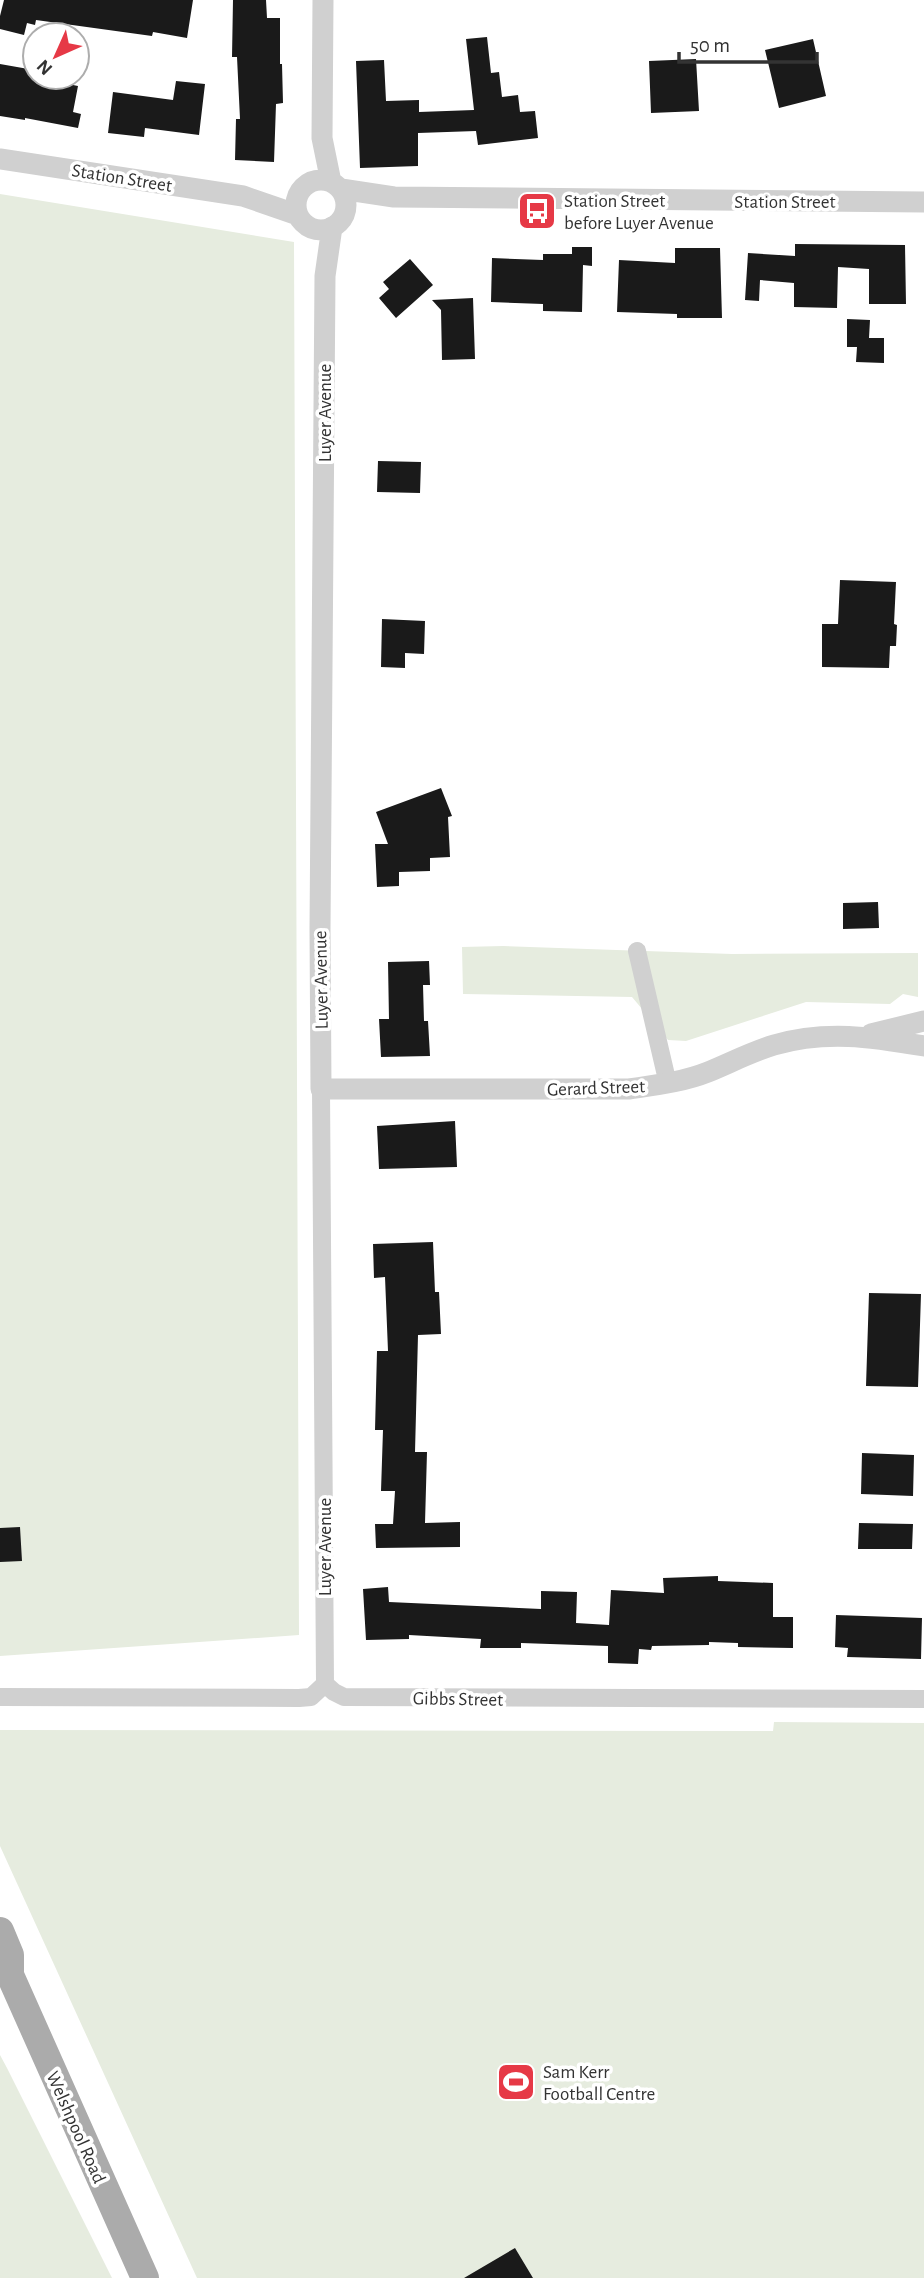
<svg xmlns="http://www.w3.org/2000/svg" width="924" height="2278" font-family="'Alegreya Sans',sans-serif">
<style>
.green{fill:#e6ecdf}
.building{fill:#1a1a1a}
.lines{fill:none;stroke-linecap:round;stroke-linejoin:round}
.minor{stroke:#d0d0d0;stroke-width:18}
.tertiary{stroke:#d0d0d0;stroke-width:21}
.primary{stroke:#ababab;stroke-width:28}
.labels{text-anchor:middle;stroke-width:7;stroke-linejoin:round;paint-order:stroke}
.street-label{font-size:19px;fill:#333;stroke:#fff}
.poi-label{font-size:19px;fill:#333;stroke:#fff;text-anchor:start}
</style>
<rect width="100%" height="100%" fill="#fff"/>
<path class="green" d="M0 194 294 242 299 1635 0 1656Z
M503 946 732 954 918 953V997L903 994 890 1004 806 1002 686 1041 668 1040 632 997 463 994 462 947Z
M774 1722 924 1723V2278H197L0 1846V1730L773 1731Z
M0 2055 7 2068 112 2278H0Z"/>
<path class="building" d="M4 0H193L187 38 153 32 152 36 36 20 35 25 27 23 24 35 0 29V16Z
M233 0H266L267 18H280V64H282L283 103 276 104 274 162 235 160 236 119H240L237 57H232Z
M487 37 491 73 499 72 502 97 518 95 520 112 535 111 538 138 478 145 476 131 418 133V166L360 168 356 61 384 60 386 101 419 100V112L474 110 466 39Z
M813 39 826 96 779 108 765 50Z
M696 59 699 111 651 113 649 61Z
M0 64 34 70 33 77H64L63 83 78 86 73 112 81 114 78 128 25 118V120L0 116Z
M176 81 205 84 199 135 145 128 144 137 108 133 113 92 173 100Z
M795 244 905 245 906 304H869V269L838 267 837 308 794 307V283L760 280 759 301 745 300 748 253 795 256Z
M572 247H592V266L583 265 582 312 543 311V304L491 302 492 258 543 260V254H572Z
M675 248H720L722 318H677V314L617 312 619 260 675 263Z
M410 259 433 285 396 318 379 298 389 289 383 282Z
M473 298 475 359 442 360 441 310 432 300Z
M847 319 870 320 869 338H884V363L856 362 857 347H847Z
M378 461 421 462 420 493 377 492Z
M840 580 896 582 894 624 897 625 896 646H890L889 668 822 667V624H838Z
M382 619 425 621 424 654 405 653V668L381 667Z
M441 788 452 816 448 817 450 857 430 858V871L399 872V886L377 887 375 844H388L376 812Z
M878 902 879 928 843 929V903Z
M429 961 430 985H423L424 1021H428L430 1056 381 1057 379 1019H389L388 962Z
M455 1121 457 1167 379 1169 377 1126Z
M433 1242 435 1292H439L441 1334 418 1335 415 1452H427L425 1523 460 1522V1547L376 1548 375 1524H393L395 1491H381L383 1430H375L377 1351H388L385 1277 374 1278 373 1244Z
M869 1293 921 1294 918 1387 866 1386Z
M862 1453 914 1455 913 1496 861 1494Z
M859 1523 913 1524 912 1549H858Z
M20 1527 22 1561 0 1562V1528Z
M718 1576V1581L773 1583V1617H793V1648L738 1647V1643L709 1642V1645L652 1646 651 1650 639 1649 638 1664 608 1663V1646L521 1643V1648H480L481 1639 409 1635V1639L366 1640 363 1589 388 1587 389 1602 541 1609V1591L577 1592 576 1623 609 1625 611 1590 664 1593 663 1578Z
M836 1615 922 1618 921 1659 847 1657 848 1648 835 1647Z
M515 2248 533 2278H464Z"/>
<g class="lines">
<path class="minor" d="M637 951 668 1084
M321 1089 325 1684
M325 1684 334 1692 344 1697 924 1699
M0 1697 299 1698 311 1697 325 1684"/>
<path class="tertiary" d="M323 0 322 138 331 182
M0 159 243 196 298 215
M296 205a25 25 0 1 1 50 0a25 25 0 1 1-50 0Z
M341 189 394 197 924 202
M332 227 325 276 320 929 321 1089H629C656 1085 683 1082 708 1072 730 1063 751 1052 774 1045 826 1030 871 1037 924 1046
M871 1034 924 1021"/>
<path class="primary" d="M0 1931 10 1955V1975L145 2278"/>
</g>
<defs>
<symbol id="bus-square" viewBox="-11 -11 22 22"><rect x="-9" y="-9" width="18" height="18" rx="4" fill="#e63946" stroke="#fff"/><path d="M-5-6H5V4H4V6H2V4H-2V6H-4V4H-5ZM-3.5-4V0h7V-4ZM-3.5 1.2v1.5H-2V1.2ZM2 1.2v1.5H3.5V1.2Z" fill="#fff"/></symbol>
<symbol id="stadium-square" viewBox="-11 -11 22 22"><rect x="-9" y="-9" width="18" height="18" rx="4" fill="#e63946" stroke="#fff"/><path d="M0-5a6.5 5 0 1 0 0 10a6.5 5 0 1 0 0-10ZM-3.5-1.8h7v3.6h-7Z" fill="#fff"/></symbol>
</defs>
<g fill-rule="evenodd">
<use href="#bus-square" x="515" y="189" width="44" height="44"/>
<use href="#stadium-square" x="494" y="2060" width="44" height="44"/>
</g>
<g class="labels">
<g class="street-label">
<text transform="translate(122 177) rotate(9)" y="7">Station Street</text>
<text x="785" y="208">Station Street</text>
<text transform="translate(324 413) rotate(-90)" y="7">Luyer Avenue</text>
<text transform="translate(320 980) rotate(-91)" y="7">Luyer Avenue</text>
<text transform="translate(596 1087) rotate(-2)" y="7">Gerard Street</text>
<text transform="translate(324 1547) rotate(-90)" y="7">Luyer Avenue</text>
<text transform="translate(458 1698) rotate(1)" y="7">Gibbs Street</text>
<text transform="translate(77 2127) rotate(66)" y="7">Welshpool Road</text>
</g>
<g class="poi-label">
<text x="564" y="207">Station Street<tspan x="564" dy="22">before Luyer Avenue</tspan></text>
<text x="543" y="2078">Sam Kerr<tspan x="543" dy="22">Football Centre</tspan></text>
</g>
</g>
<g transform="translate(56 56) rotate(225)"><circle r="33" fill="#ffffff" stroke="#adadad" stroke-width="2"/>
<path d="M0-5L12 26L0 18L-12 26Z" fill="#e63946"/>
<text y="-10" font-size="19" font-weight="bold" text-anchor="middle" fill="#333333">N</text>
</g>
<path d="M679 52v10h138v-10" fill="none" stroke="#333333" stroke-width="3.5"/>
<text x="690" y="52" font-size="21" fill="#333333" stroke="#ffffff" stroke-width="5" paint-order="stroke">50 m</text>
</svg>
